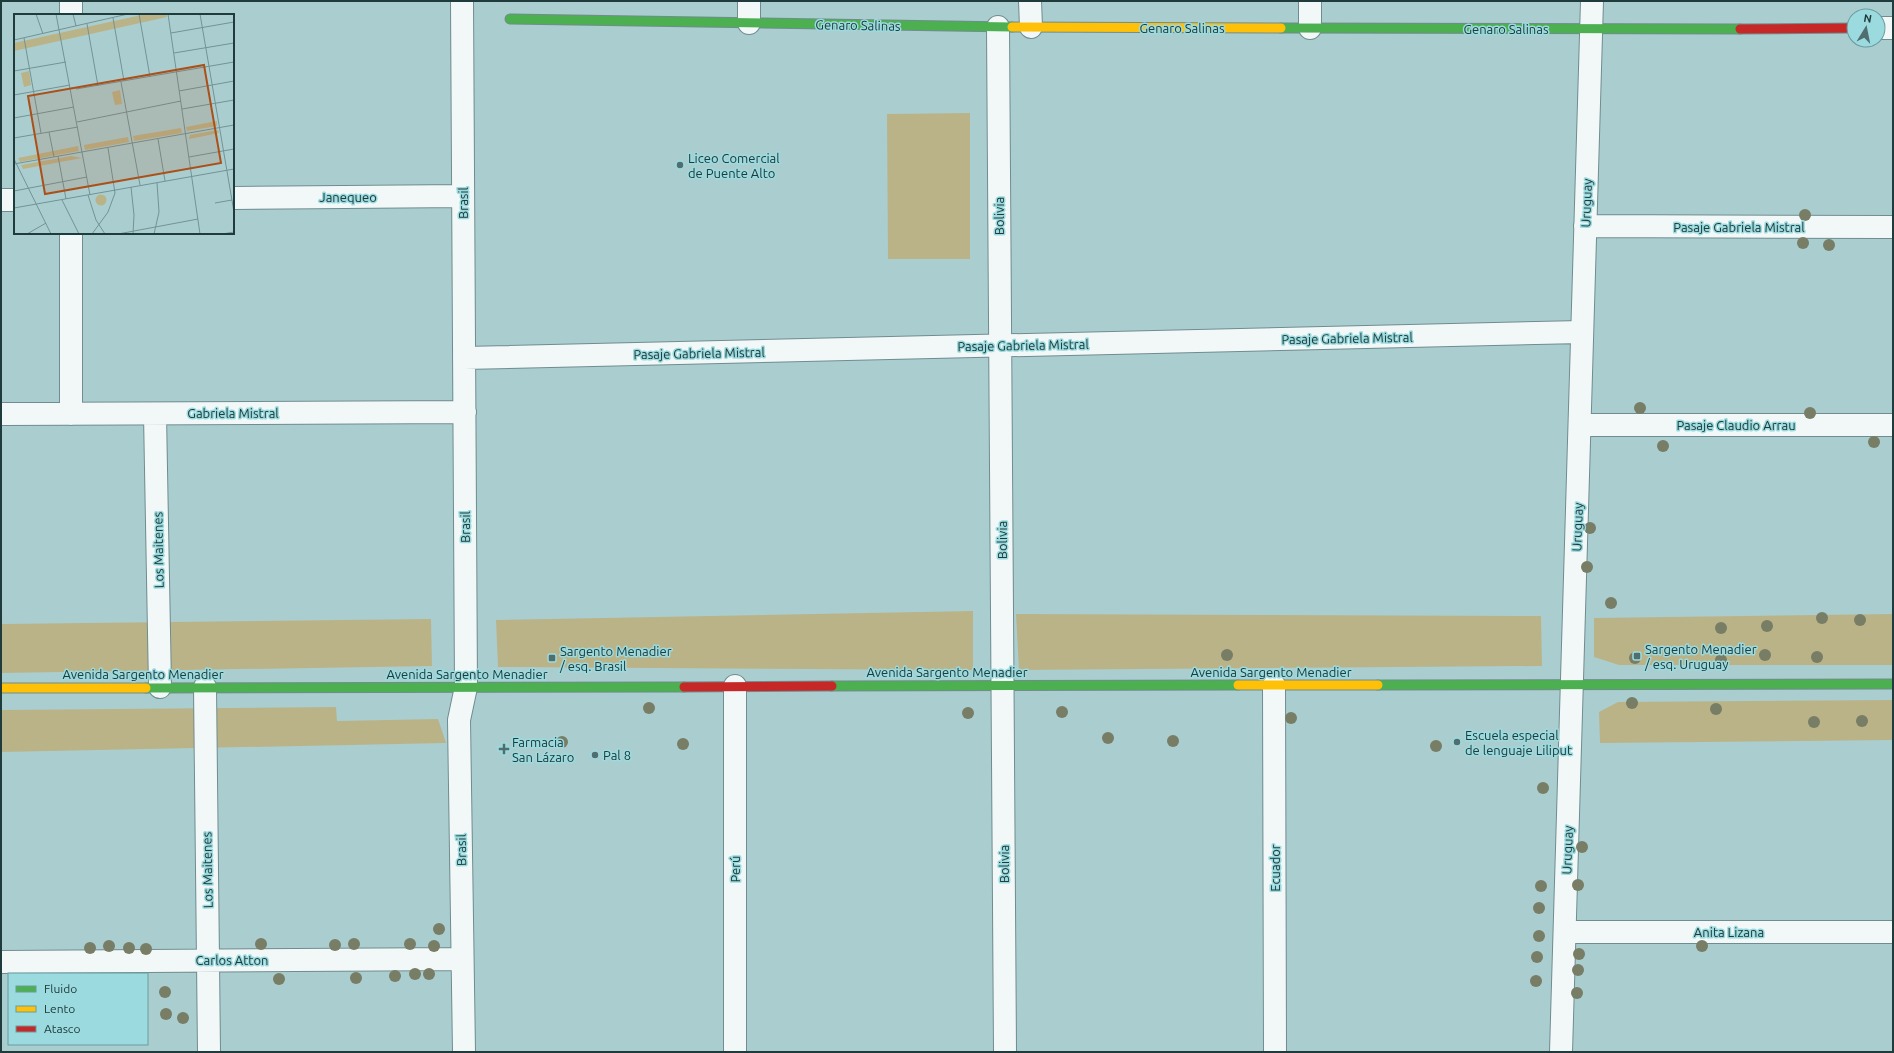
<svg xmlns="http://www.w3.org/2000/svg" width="1894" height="1053" font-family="Ubuntu,sans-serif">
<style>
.green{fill:#bab387}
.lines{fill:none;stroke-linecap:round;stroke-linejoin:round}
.street-casing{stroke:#708c8e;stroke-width:24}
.fast-casing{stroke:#708c8e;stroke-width:11}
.slow-casing{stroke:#708c8e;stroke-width:11}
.jam-casing{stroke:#708c8e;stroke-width:11}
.street{stroke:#f2f8f8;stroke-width:22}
.fast{stroke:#4caf50;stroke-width:9}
.slow{stroke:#ffc107;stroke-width:9}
.jam{stroke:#c62828;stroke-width:9}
.tree{fill:#787d66}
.poi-dot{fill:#506e70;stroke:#9bdbdf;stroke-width:1.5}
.labels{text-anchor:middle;stroke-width:3;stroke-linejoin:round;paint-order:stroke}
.street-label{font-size:13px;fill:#203b3c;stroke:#9bdbdf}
.poi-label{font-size:13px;fill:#203b3c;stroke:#9bdbdf;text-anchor:start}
.inset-road{fill:none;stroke:#739395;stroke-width:1}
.view{fill:#ac501a;fill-opacity:0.15;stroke:#ac501a;stroke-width:2}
.inset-edge{fill:none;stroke:#203b3c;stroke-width:2}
</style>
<rect width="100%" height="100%" fill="#aaced0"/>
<path class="green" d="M970 113V259H888L887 114Z
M973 611V670L498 667 496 620Z
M1016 614 1541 616 1542 666 1019 670Z
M1893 614V665H1619L1594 657V618Z
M431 619 432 666 1 673V624Z
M1893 700V740L1600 743 1599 712 1618 702Z
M336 707 337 721 438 719 446 743 1 752V710Z"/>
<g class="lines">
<defs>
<path id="street" d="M71 1V15
M462 1 466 687 459 720 464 1052
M749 1V23
M1030 1 1031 27
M1310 1V28
M998 27 1005 1052
M1878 28H1893
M233 198 463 196
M1 200H15
M1585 226 1893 227
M464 358 1582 332
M1 414 465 412
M71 414V233
M155 414 160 687
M1580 425H1893
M1274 685 1275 1052
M205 687 209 1052
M1565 932H1893
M1 962 462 959
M735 1052V686
M1561 1052 1592 1"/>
<path id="fast" d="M510 19 1012 27
M1281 28 1740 29
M1378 685 1893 684
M832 686 1238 685
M146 688 684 687"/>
<path id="slow" d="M1012 27 1281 28
M1238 685H1378
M1 688H146"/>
<path id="jam" d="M1740 29 1854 28
M684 687 832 686"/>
</defs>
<use href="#street" class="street-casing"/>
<use href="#fast" class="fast-casing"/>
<use href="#slow" class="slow-casing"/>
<use href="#jam" class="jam-casing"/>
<use href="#street" class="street"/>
<use href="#fast" class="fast"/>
<use href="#slow" class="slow"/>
<use href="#jam" class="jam"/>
</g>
<g class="tree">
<circle cx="1805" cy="215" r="6"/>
<circle cx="1803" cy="243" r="6"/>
<circle cx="1829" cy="245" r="6"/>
<circle cx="1640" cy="408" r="6"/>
<circle cx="1810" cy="413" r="6"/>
<circle cx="1874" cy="442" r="6"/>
<circle cx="1663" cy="446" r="6"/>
<circle cx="1590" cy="528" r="6"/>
<circle cx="1587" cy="567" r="6"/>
<circle cx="1611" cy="603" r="6"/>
<circle cx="1822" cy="618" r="6"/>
<circle cx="1860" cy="620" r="6"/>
<circle cx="1767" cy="626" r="6"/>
<circle cx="1721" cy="628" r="6"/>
<circle cx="1227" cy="655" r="6"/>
<circle cx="1765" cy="655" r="6"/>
<circle cx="1817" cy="657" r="6"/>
<circle cx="1635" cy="658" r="6"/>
<circle cx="1721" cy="660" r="6"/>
<circle cx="1632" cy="703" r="6"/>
<circle cx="649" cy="708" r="6"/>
<circle cx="1716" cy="709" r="6"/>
<circle cx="1062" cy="712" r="6"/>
<circle cx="968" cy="713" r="6"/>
<circle cx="1291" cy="718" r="6"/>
<circle cx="1862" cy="721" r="6"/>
<circle cx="1814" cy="722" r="6"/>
<circle cx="1108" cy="738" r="6"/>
<circle cx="1173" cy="741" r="6"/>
<circle cx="562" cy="742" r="6"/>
<circle cx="683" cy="744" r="6"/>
<circle cx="1436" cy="746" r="6"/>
<circle cx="1543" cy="788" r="6"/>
<circle cx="1582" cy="847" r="6"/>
<circle cx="1578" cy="885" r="6"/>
<circle cx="1541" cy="886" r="6"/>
<circle cx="1539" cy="908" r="6"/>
<circle cx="439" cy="929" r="6"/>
<circle cx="1539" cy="936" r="6"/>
<circle cx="261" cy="944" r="6"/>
<circle cx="354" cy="944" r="6"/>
<circle cx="410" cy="944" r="6"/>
<circle cx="335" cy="945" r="6"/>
<circle cx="109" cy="946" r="6"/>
<circle cx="434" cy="946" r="6"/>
<circle cx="1702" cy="946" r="6"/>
<circle cx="90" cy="948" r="6"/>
<circle cx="129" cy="948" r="6"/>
<circle cx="146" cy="949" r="6"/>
<circle cx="1579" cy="954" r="6"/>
<circle cx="1537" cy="957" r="6"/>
<circle cx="1578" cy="970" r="6"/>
<circle cx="415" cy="974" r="6"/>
<circle cx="429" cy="974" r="6"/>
<circle cx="395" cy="976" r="6"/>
<circle cx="356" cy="978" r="6"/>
<circle cx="279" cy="979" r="6"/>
<circle cx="1536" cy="981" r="6"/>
<circle cx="165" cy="992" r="6"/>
<circle cx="1577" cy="993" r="6"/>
<circle cx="166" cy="1014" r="6"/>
<circle cx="183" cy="1018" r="6"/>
</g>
<g class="poi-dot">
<circle cx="680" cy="165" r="4"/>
<rect x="1633" y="652" width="8" height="8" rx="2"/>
<rect x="548" y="654" width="8" height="8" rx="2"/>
<circle cx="1457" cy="742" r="4"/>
<path d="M502 743h4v4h4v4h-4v4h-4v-4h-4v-4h4z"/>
<circle cx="595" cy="755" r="4"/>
</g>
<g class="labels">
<g class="street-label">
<text transform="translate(858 25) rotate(1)" y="5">Genaro Salinas</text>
<text x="1182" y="33">Genaro Salinas</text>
<text x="1506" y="34">Genaro Salinas</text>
<text x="348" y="202">Janequeo</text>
<text transform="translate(463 203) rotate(-90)" y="5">Brasil</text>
<text transform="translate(1586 203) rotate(-88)" y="5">Uruguay</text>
<text transform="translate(999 216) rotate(-90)" y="5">Bolivia</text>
<text x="1739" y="232">Pasaje Gabriela Mistral</text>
<text transform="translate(1347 338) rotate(-1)" y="5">Pasaje Gabriela Mistral</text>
<text transform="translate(1023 345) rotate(-1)" y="5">Pasaje Gabriela Mistral</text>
<text transform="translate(699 353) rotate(-1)" y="5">Pasaje Gabriela Mistral</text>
<text x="233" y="418">Gabriela Mistral</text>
<text x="1736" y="430">Pasaje Claudio Arrau</text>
<text transform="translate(465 527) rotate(-90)" y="5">Brasil</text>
<text transform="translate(1577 527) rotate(-88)" y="5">Uruguay</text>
<text transform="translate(1002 540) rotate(-90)" y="5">Bolivia</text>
<text transform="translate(158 550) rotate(-91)" y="5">Los Maitenes</text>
<text x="947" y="677">Avenida Sargento Menadier</text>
<text x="1271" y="677">Avenida Sargento Menadier</text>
<text x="143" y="679">Avenida Sargento Menadier</text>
<text x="467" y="679">Avenida Sargento Menadier</text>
<text transform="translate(461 850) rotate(-91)" y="5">Brasil</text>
<text transform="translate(1567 850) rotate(-88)" y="5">Uruguay</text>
<text transform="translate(1004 864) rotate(-90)" y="5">Bolivia</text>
<text transform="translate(1275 868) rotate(-90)" y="5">Ecuador</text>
<text transform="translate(735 869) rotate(-90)" y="5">Perú</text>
<text transform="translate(207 870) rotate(-91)" y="5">Los Maitenes</text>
<text x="1729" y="937">Anita Lizana</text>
<text x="232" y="965">Carlos Atton</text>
</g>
<g class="poi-label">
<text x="688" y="163">Liceo Comercial<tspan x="688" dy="15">de Puente Alto</tspan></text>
<text x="1645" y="654">Sargento Menadier<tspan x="1645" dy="15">/ esq. Uruguay</tspan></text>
<text x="560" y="656">Sargento Menadier<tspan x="560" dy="15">/ esq. Brasil</tspan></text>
<text x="1465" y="740">Escuela especial<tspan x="1465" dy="15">de lenguaje Liliput</tspan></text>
<text x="512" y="747">Farmacia<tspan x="512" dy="15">San Lázaro</tspan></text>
<text x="603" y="760">Pal 8</text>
</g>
</g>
<g transform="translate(14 14)">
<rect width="220" height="220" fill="#aaced0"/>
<path d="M132 0H152L153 3 0 37V29ZM15 57 17 71 10 73 7 59ZM106 76 108 90 101 91 98 78ZM203 107V112L173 117 172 113ZM167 114 168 119 120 127 119 122ZM204 116 205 119 175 125 176 121ZM114 123 115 128 71 136 70 131ZM64 132 65 137 6 148 4 144ZM57 142 68 144 9 155 7 151ZM81.5 186a5.5 5.5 0 1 1 11 0a5.5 5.5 0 1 1-11 0Z" fill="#bab387"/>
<path class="inset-road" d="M22 0 29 20M42 0 76 181M59 0 62 12M125 0 136 63M154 0 186 220M186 0 220 198M99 4 110 67M73 10 84 72M157 19 220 8M10 24 27 119M0 26 114 0M160 39 220 29M0 57 52 48M107 68 126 171M62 75 220 48M165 77 220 67M0 81 56 71M168 95 220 86M0 104 60 93M63 108 167 87M35 118 40 143M0 124 64 113M144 125 151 167M44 142 52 185M175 143 220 135M0 145 37 220M0 150 220 111M117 173 120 201 119 220M0 177 73 163M74 181 82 206 91 220M48 186 65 220M201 189 218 186M0 194 220 155M13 220 32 209M78 220 94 198 101 179 94 134M104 220 184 205M140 220 145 198 143 169M208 220 220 218"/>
<path class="view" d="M190 51 207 149 31 180 14 82Z"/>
<rect width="220" height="220" class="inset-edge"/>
</g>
<rect width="1894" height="1053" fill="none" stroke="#203b3c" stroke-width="4"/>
<rect x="8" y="973" width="140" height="72" fill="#9bdbdf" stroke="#6a9b9e"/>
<rect x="16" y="986" width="20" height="6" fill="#4caf50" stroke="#6a9b9e"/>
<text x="44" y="993" font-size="12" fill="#203b3c">Fluido</text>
<rect x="16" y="1006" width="20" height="6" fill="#ffc107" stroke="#6a9b9e"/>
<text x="44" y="1013" font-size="12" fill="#203b3c">Lento</text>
<rect x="16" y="1026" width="20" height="6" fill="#c62828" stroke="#6a9b9e"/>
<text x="44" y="1033" font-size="12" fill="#203b3c">Atasco</text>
<g transform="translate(1866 28) rotate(10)"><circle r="19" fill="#9bdbdf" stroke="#6a9b9e"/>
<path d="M0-3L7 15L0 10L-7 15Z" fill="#506e70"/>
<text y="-6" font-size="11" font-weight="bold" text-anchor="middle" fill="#203b3c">N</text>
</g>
</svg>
